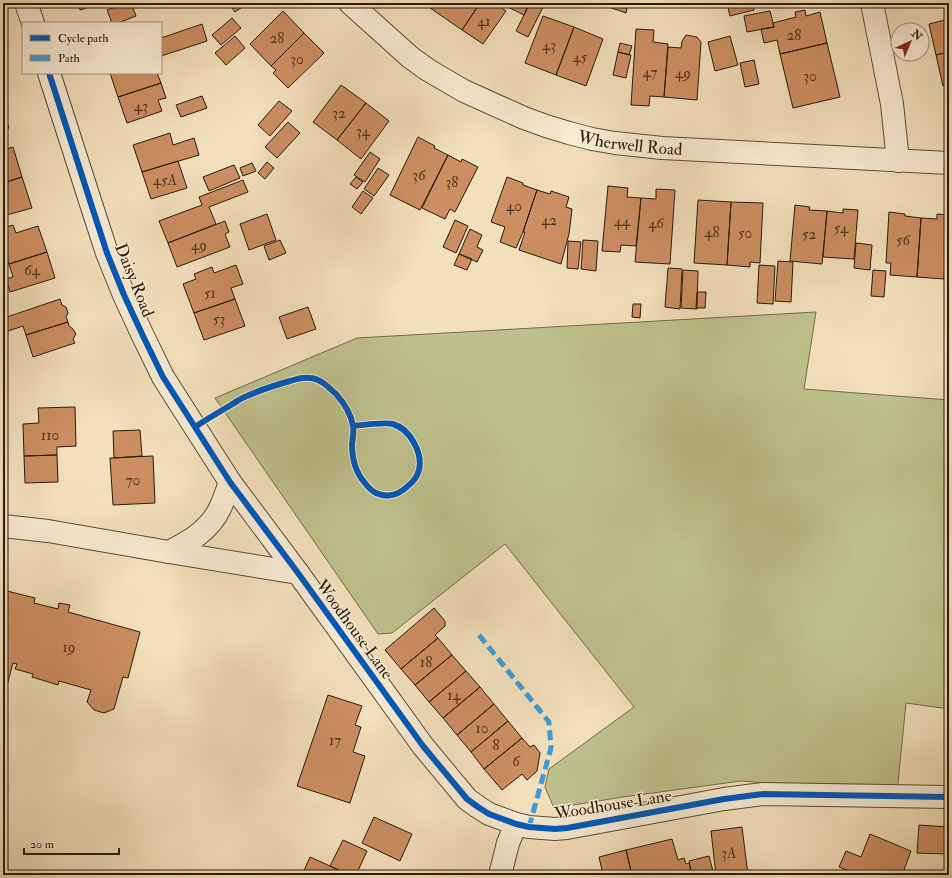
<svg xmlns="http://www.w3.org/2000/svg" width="952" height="878" font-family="'IM FELL Double Pica',serif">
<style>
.green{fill:#bec18d;stroke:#746e4a}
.building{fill:#cc8e62;stroke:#2a1a08}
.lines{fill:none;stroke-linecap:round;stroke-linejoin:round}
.street-casing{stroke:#5c4c35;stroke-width:24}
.street{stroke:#f7ebd3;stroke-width:22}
.quiet{stroke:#3d9bdd;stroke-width:5;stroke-dasharray:10 5;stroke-linecap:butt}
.cycleway-casing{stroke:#f7ebd3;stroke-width:8}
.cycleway{stroke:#0057b8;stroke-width:6}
.labels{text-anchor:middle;stroke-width:3;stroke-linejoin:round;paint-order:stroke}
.number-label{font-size:15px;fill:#52371e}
.street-label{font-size:17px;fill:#2a1a08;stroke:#f7ebd3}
</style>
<rect width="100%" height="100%" fill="#f2e0bb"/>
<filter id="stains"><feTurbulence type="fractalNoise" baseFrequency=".005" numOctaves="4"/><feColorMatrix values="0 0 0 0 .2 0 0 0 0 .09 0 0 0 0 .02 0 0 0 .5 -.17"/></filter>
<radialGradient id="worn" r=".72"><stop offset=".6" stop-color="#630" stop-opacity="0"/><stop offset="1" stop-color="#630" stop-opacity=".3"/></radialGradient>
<path class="green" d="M816 312 804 389 949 400V709L906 703 897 793 741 781 623 797 554 808 545 787 549 769 634 707 505 544 392 633 378 634 215 398 357 338Z"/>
<path class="building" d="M78 3H102L80 10Z
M127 3H131L136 16 118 23H112L107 10Z
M228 3H248L235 12Z
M423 3H480L462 30Z
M480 3H488L490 4 491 3H494L506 11 483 44 462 30Z
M510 3H529L524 15 508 7Z
M530 3H545L528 37 516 31Z
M607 3H628L626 13 606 6Z
M727 3H753L754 10 730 16Z
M805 10 806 16 820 12 827 43 780 54 777 40 764 43 761 29 774 27 773 23 796 17 795 12Z
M283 11 304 33 271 66 250 44Z
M770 11 774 27 747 32 744 16Z
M543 16 574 27 556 75 525 63Z
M232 18 241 28 221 45 212 35Z
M949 19V52L936 55 929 24Z
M202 24 207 41 161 56V38Z
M574 27 603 39 586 86 556 75Z
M636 29 654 30 653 42 668 44 664 97 650 96 649 106 631 105Z
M304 33 324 53 288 88 273 73 276 70 271 66Z
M686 35 697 37 701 42 697 100 664 97 668 47 681 48 682 41Z
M235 36 245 48 226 65 215 53Z
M730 36 738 65 715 71 708 42Z
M620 43 632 46 629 55 618 52Z
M827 43 840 97 793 108 780 54Z
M618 52 631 55 626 78 613 75Z
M949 52V85L943 86 936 55Z
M754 60 759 84 745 87 740 63Z
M110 73H157L161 83 118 97Z
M161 83 166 98 158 100 162 111 127 123 118 97Z
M341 85 366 103 337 140 313 122Z
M202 96 207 108 181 117 176 105Z
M279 101 292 111 270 136 258 125Z
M366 103 389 121 361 159 337 140Z
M3 109 9 128 3 130Z
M288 122 300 133 277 158 265 147Z
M170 133 173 145 194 138 199 155 142 172 133 145Z
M418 137 435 146 434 148 448 155 420 210 390 195Z
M13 147 22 177 3 183V150Z
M370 152 380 159 365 182 354 175Z
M448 155 461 162 462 159 478 167 455 212 450 209 445 219 422 208Z
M178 161 187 188 151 199 142 172Z
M267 162 274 168 265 179 258 173Z
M252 163 256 171 243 176 240 168Z
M234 165 240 178 209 191 203 177Z
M378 168 389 175 374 196 364 189Z
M22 177 32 208 3 216V183Z
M356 177 363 182 357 189 350 184Z
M507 177 523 183V185L537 190 523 232 516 248 500 242 505 227 491 222Z
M243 180 248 192 209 207 216 224 168 243 159 221 202 205 199 197Z
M608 186 628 188 627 197 641 198 636 246 621 245 620 252 602 251Z
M656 189 675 190 670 264 635 262 641 198 656 199Z
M537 190 550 194 551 191 569 197 566 207 572 209 569 234 561 264 519 250 525 232H523Z
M363 191 373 198 361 214 352 207Z
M698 200 731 202 727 265 694 263Z
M731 202 763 203 760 263 750 262V267L727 265Z
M795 205 810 207 809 210 827 211 822 264 790 261Z
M843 209 858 210 854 259 823 257 827 211 843 213Z
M889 212 905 214V216L921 218 917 277 890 275 891 263H886Z
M267 214 276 240 249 250 240 224Z
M937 214 949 215V264L945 263 944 279 917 277 921 218 937 219Z
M455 220 468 226 456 253 443 247Z
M225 221 229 232 225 234 230 247 177 267 168 243Z
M13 225 16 233 38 226 47 252 9 264 3 245V228Z
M470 229 482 235 477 247 483 250 477 262 459 254Z
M280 240 286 253 269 260 264 246Z
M583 240 598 241 596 271 581 269Z
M568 241 581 242 578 269 567 268Z
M856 243 872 245 870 270 854 268Z
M47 252 55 278 10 292 6 279 13 277 9 264Z
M459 254 472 259 467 270 454 265Z
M778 261 793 262 791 302 775 301Z
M236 265 243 284 231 288 235 299 194 313 183 284 196 279 194 274 212 267 214 273Z
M759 265 775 266 773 304 757 303Z
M668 268 682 269 680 309 665 307Z
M683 270 698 271 697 309 681 308Z
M873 270 886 271 884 297 871 296Z
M697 292H706L705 308H696Z
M60 299 62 305 66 307 68 313 66 317 68 322 26 335 23 326 8 331 4 318Z
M235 299 245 326 204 340 194 313Z
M633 304H641L640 318 632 317Z
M308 307 316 329 287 339 279 317Z
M68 322 69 326 73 329 76 334 73 339 75 343 33 357 26 335Z
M75 407 76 446 57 447V455L24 456 23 424 39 423 38 408Z
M140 430 142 456 114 458 113 431Z
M57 455 58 482 25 483 24 456Z
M153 456 155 503 113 505 110 458Z
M3 590 35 598 34 603 58 609 59 603 70 605 68 612 140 632 128 678 123 677 114 709 104 713 94 710 87 702 91 690 59 681 58 685 32 677 33 674 15 669 17 664 13 663 6 689 4 688 3 692Z
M434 608 445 621V626L435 635 438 638 401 669 385 650Z
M438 638 452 655 415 685 401 669Z
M452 655 466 671 429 702 415 685Z
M466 671 480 687 443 718 429 702Z
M480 687 494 704 457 735 443 718Z
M328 695 362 706 355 725 361 727 353 752 365 756 350 803 297 786Z
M494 704 508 721 471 752 457 735Z
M508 721 522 738 484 769 471 752Z
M522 738 530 747 534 745 540 753 537 771 527 780 522 774 502 790 484 769Z
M374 817 412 834 400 861 362 843Z
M919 825 948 827 945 854 917 853Z
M742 827 748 875H716L711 831Z
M870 834 911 851 904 870 909 872 907 875H859L839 867 846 851 861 857Z
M672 839 678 860 684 858 686 864 689 863 692 875H632L626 850Z
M343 840 367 851 356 875H349L330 866Z
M626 850 632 875H603L599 857Z
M709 856 714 875H692L689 861Z
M310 857 330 866 349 875H302Z"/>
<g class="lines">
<defs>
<g id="street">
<path d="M26 3 33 23"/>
<path id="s1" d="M350 3 410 57 428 70 464 91 524 118 546 126 569 133 592 139 615 143 662 148 949 163"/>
<path d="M872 3 892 104 898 161"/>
<path d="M49 73 93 210 107 253 124 295 143 336 163 377 230 482 298 573 423 746 467 799 478 807 489 814 516 824 529 827 555 829 567 828 724 799 763 794 949 797"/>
<path d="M3 526 48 531 169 552C189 542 210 530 220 508 224 500 227 491 230 482"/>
<path d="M169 552 298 573"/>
<path d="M500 875 508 843 516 824"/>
</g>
</defs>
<use href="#street" class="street-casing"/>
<use href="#street" class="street"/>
<path class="quiet" d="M479 635 549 722 551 748 529 827"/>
<defs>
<path id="cycleway" d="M49 73 93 210 107 253 124 295 143 336 163 377 230 482 298 573 423 746 467 799 478 807 489 814 516 824 529 827 555 829 567 828 724 799 763 794 949 797
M195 427C207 419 219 412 231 405 236 402 241 398 247 396 260 390 276 385 290 381 296 379 304 377 311 378 321 379 329 388 336 394 344 403 351 413 353 426 354 431 353 438 352 444 352 459 355 472 365 483 368 487 372 491 376 493 389 499 400 494 409 485 414 481 417 477 419 470 423 453 410 429 393 424 385 422 362 425 353 426"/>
</defs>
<use href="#cycleway" class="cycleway-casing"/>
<use href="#cycleway" class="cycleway"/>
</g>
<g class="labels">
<g class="number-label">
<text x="484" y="26">41</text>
<text x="794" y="40">28</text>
<text x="277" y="43">28</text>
<text x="549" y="50">43</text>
<text x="580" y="62">45</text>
<text x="297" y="64">30</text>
<text x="650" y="77">47</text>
<text x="683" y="78">49</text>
<text x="810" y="81">30</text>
<text x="141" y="111">43</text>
<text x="339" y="118">32</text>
<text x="363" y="136">34</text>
<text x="419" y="180">36</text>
<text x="165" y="185">45A</text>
<text x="452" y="187">38</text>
<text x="514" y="211">40</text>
<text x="549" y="225">42</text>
<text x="622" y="226">44</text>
<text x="656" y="228">46</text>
<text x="841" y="233">54</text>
<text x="712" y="237">48</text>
<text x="745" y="238">50</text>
<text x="809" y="239">52</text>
<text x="903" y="245">56</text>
<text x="199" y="250">49</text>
<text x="32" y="275">64</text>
<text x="210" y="298">51</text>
<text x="219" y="324">53</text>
<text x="50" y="440">110</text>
<text x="133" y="485">70</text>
<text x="69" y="652">19</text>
<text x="426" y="667">18</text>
<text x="454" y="700">14</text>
<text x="482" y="733">10</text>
<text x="335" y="745">17</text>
<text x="496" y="750">8</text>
<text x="516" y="766">6</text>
<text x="729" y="858">3A</text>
</g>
<g class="street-label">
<text dy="6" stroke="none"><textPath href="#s1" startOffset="320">Wherwell Road</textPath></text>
<text transform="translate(135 280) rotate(68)" y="6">Daisy Road</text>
<text transform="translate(355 629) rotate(54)" y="6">Woodhouse Lane</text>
<text transform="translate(613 804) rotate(-9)" y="6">Woodhouse Lane</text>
</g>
</g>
<rect width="952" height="878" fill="none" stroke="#f2e0bb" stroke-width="16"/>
<rect x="4" y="4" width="944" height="870" fill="none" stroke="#2a1a08" stroke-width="2"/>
<rect x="8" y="8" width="936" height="862" fill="none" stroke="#2a1a08"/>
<rect x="22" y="22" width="140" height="52" fill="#f7ebd3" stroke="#a59782"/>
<rect x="30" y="35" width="20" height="6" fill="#0057b8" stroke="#a59782"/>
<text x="58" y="42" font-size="12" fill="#2a1a08">Cycle path</text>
<rect x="30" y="55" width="20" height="6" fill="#3d9bdd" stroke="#a59782"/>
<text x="58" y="62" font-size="12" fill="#2a1a08">Path</text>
<g transform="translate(910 42) rotate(44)"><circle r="19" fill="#f7ebd3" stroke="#a59782"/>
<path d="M0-3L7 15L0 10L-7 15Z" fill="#8f2418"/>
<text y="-6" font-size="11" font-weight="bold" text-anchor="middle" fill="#2a1a08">N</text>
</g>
<path d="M24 848v6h95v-6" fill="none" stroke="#2a1a08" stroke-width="2"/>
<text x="30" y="848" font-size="12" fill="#2a1a08" stroke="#f7ebd3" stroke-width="3" paint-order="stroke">20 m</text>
<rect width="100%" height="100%" filter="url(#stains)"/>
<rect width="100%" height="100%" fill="url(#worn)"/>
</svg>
